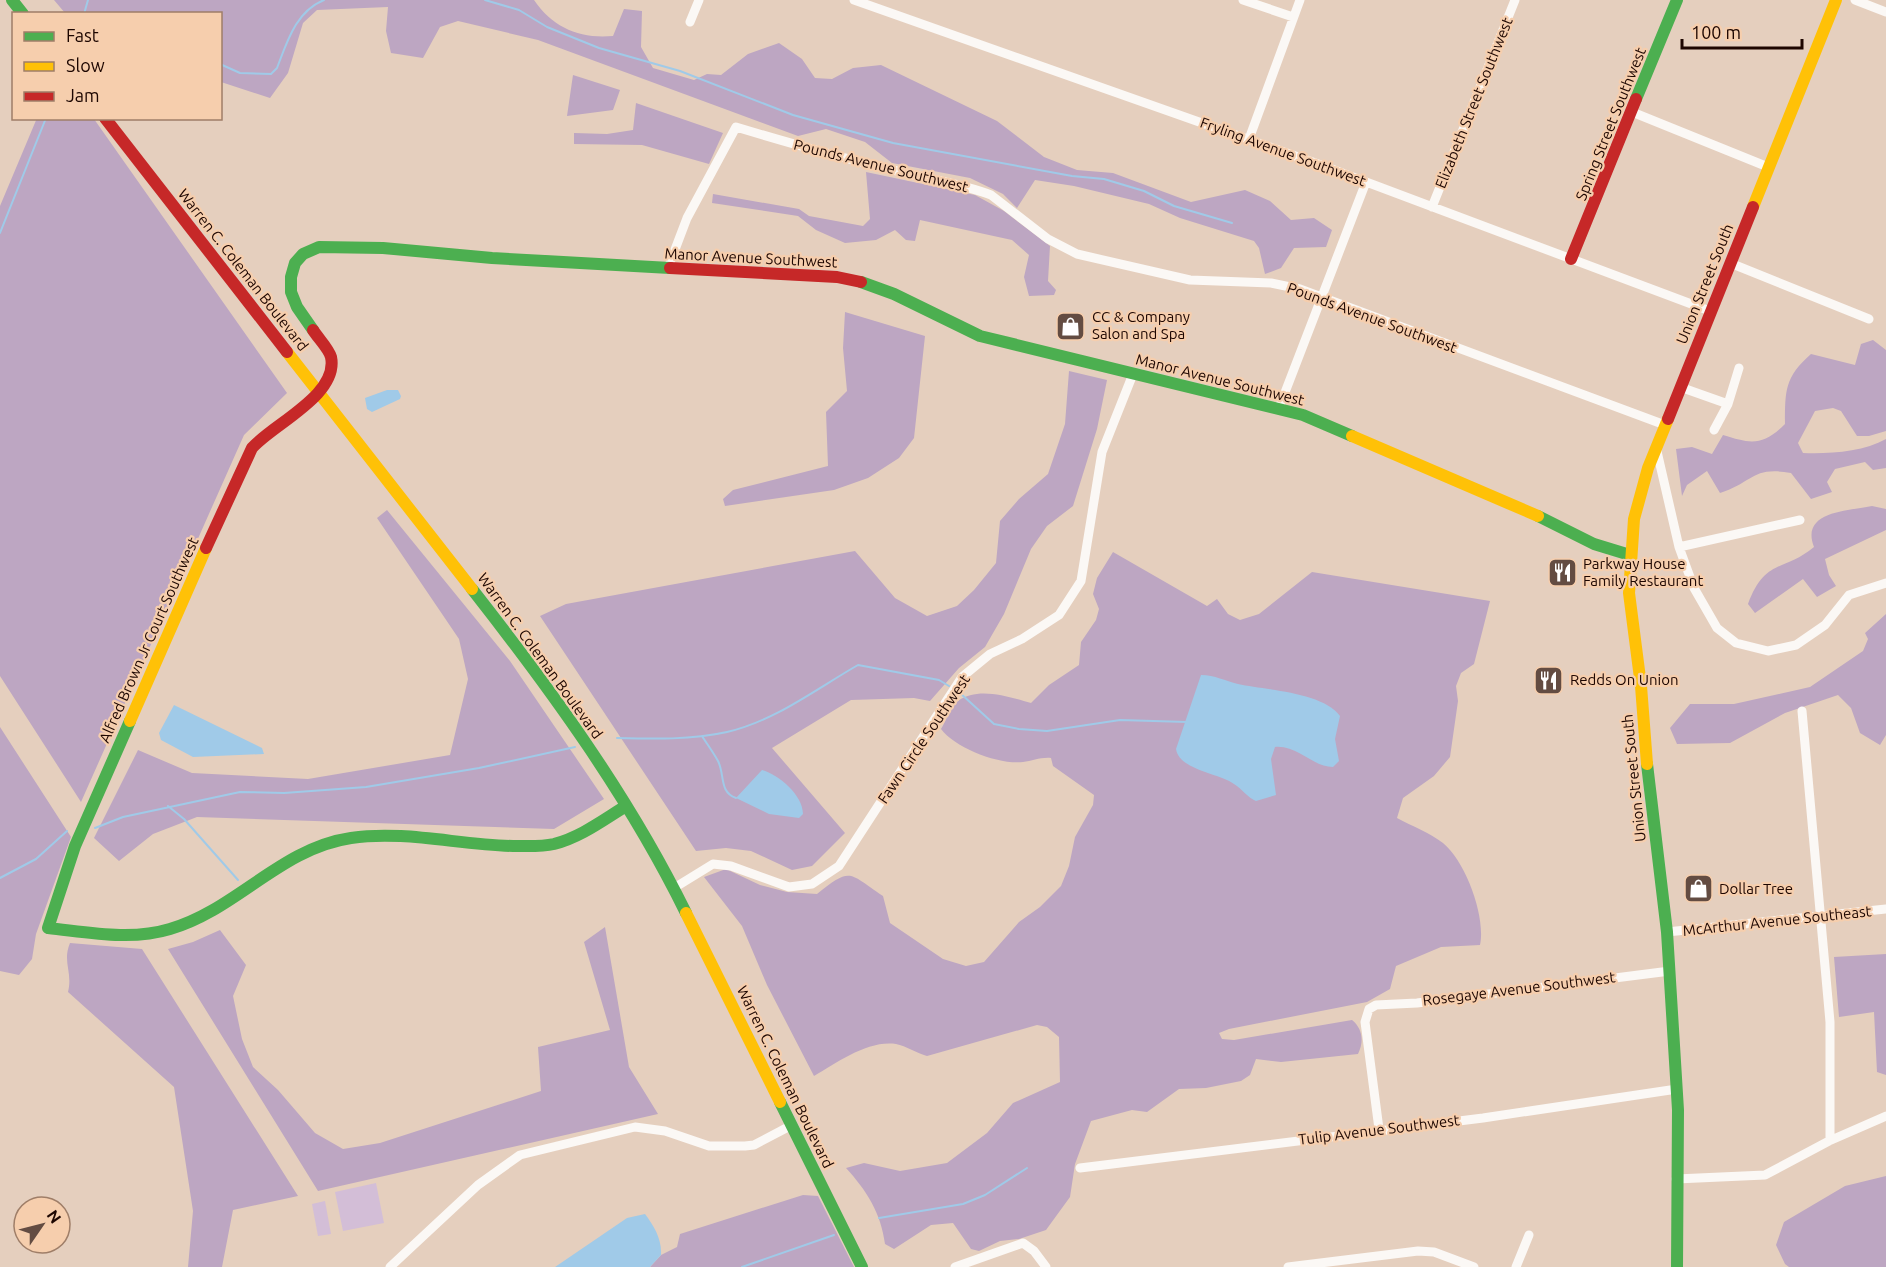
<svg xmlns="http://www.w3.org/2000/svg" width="1886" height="1267" font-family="Ubuntu,sans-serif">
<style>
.green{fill:#d3bed7}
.forest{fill:#bda6c2}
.water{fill:#a0cae8}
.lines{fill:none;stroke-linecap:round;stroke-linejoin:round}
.stream{stroke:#a0cae8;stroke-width:2}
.street{stroke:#fbf8f5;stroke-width:9}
.fast{stroke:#4caf50;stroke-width:12}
.slow{stroke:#ffc107;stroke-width:12}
.jam{stroke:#c62828;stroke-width:12}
.labels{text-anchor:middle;stroke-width:4.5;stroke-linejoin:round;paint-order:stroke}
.street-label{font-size:15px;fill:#1d0600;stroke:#f6cead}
.poi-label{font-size:15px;fill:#1d0600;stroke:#f6cead;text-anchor:start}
</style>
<rect width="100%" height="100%" fill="#e5cfbe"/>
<path class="green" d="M376 1183 384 1223 343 1231 335 1192Z
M325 1201 331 1234 318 1236 312 1204Z"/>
<path class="forest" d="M54 0H534C553 28 580 39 613 36L624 9 642 11 641 47 653 68 694 80 707 74 721 75 748 54 779 43 802 59 815 78 832 79 853 68 881 65 997 121 1044 157 1077 170 1113 173 1191 202 1245 190 1270 201 1291 220 1314 218 1332 230 1326 247 1294 248 1281 268 1265 274 1259 248 1254 241 1180 218 1149 204 1074 186 1035 180 1017 208 1003 194 970 178 892 163 865 142 826 129 798 136 538 40 458 21 440 27 423 58 391 53 386 31 388 7 317 10 303 23 288 73 270 98 221 82 220 14 65 13Z
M573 75 620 90 613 110 567 116Z
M636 103 723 133 709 164 642 145 574 144V133L607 134 633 130Z
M37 118 94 119 287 393 244 435 81 802 0 676V206Z
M866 172 975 195 1004 211 1050 246 1048 281 1056 290 1054 295 1029 296 1024 277 1029 255 1012 240 920 220 915 241 906 240 895 230 876 240 845 243 816 230 798 216 712 203 713 194 799 209 809 216 863 226 870 219Z
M845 312 925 336 914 438 899 458 868 478 834 490 725 506 723 499 733 490 828 466 826 412 847 391 843 348Z
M1873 340 1886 350V431L1869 436H1857L1841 411 1833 408 1815 411 1798 443 1803 453C1829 454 1863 452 1886 439V468L1873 470 1865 462 1835 469 1827 482 1832 492 1811 499 1791 473C1752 466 1754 482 1720 493L1707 471 1687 485 1682 496 1676 449 1692 447 1712 454 1723 435C1751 444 1763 446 1785 424 1785 390 1785 377 1811 354L1855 365 1861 344Z
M1069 371 1107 380 1097 429 1073 506 1047 526 1031 549 1004 614 985 647 959 668 930 701 914 698 851 700 772 748 845 833 812 866 792 870 751 851 726 848 696 851 540 616 566 604 855 551 895 598 927 616 957 606 974 590 996 563 1000 521 1019 499 1048 474 1065 424Z
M1872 506 1886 509V530L1825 559 1829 575 1836 586 1817 597 1803 579 1755 613 1748 604C1765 558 1784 572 1814 547 1800 511 1848 511 1872 506Z
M387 510 510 661 604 799 554 829 197 817 153 834 119 861 94 838 138 750 192 773 308 779 450 755 468 679 459 639 377 518Z
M1113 552 1207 606 1217 599 1228 614 1240 620 1259 614 1312 572 1490 601 1474 664 1461 673 1456 686 1458 701 1450 757 1434 776 1403 798 1397 818C1412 826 1430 833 1443 843 1466 862 1486 917 1480 945L1441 947 1396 966 1390 989 1367 1002 1229 1029 1219 1033 1222 1039 1234 1040 1352 1020C1363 1029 1364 1042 1358 1054L1281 1062 1256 1059 1250 1075 1241 1081 1206 1088 1179 1089 1147 1112 1132 1110 1091 1121 1075 1164 1070 1197 1046 1230 1019 1239 1000 1241 979 1251 971 1249 953 1223 931 1225 894 1249 885 1244C881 1213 867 1191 846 1168L864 1163 900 1171 947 1163 987 1133 1013 1103 1060 1082 1059 1037 1047 1027 1037 1025 927 1056C917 1053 906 1046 896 1044 868 1040 838 1062 814 1076L767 985 742 926 704 877 726 869 760 885 787 892 817 894C852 866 848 873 883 896L890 923 943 959 966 966 984 962 1019 922 1040 907 1061 886 1069 866 1075 837 1093 805 1094 795 1053 766 1051 758C1041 757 1032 761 1023 762 999 765 955 748 941 729 946 721 951 707 958 701 978 686 1010 697 1031 703L1049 685 1079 665 1081 642 1096 620 1099 609 1093 594 1097 578Z
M1886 614V735L1880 745 1860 733 1851 708 1838 695 1785 713 1730 743 1677 744 1670 728 1690 704H1734L1810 687 1863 651 1868 639 1865 633Z
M0 727 71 837 36 934 32 959 19 975 0 971Z
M605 927 629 1067 658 1114 318 1191 168 949 193 942 220 930 246 965 233 996 242 1039 253 1067 278 1090 315 1133 343 1149 380 1143 541 1091 538 1047 610 1030 584 942Z
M70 943 142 949 298 1196 233 1210 222 1267H188L193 1211 174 1087 68 992C73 972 62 962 70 943Z
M1886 954V1075L1877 1072 1874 1012 1839 1017 1834 957Z
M1886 1176V1267H1789L1785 1264 1776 1245 1784 1222 1845 1186Z
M803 1195 818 1196 854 1267H650L661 1255 677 1247 680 1234Z"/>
<path class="water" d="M387 390H398L401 396 400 399 372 412 367 409 365 398Z
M1201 675C1215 675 1225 681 1238 684 1265 690 1323 692 1340 716L1335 739 1339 761 1333 767C1312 767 1298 745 1275 747L1271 759 1276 795 1256 801C1248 798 1242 789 1234 784 1219 773 1179 770 1176 749Z
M174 705 262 748 264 754 193 757 161 740 159 733Z
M762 770C779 775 803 795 803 814L799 818 769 814 736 798Z
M645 1214C654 1226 662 1239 661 1255L650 1267H555L627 1218Z"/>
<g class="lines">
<path class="stream" d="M485 0 519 10 547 27 599 48 680 71 793 115 893 143 1072 176 1104 179 1144 191 1174 206 1232 223
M84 14 88 0
M220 64 240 73 271 74 277 68C287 42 296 11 324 0
M0 233 46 118
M960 693 994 724 1019 729 1047 731 1120 720 1187 722
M702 736C707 744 713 752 718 761 725 775 719 792 736 798
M617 738C654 739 691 740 727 732 775 721 816 689 858 665L939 680 949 686
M168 806 184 819 238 880
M95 828 123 817 240 792 284 793 366 787 479 768 575 747
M0 878 36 859 67 831
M879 1218 963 1204 985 1195 1027 1168
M742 1267 834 1235"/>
<path class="street" d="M854 0 1321 165 1710 311
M1243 0 1293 17
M1855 0 1886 12
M690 22 699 0
M1632 112 1768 167
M1249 139 1300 0
M1432 207 1515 0
M1730 263 1869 319
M668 268 687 218 736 127C789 143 842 158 897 171 928 179 960 183 991 195L1048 239 1077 254 1190 280 1271 283 1300 289 1665 425
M1680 387 1728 404
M1279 408 1366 182
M1714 430 1728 404 1739 368
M1656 447 1679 547 1694 588 1717 628 1736 643 1768 651 1796 645 1825 625 1849 595 1886 583
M1679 547 1800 520
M1802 711 1830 1022V1140
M674 888 713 864 731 866 789 887 812 884 839 866 962 677 990 654 1022 639 1059 615 1081 581 1102 452 1133 374
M1667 932 1886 909
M1379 1129 1365 1022 1369 1009 1376 1005 1417 1003 1670 971
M1080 1168 1483 1118 1677 1089
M1676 1179 1765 1175 1829 1141 1886 1116
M390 1267 478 1185 520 1155 635 1127 665 1131 709 1146H745L754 1145 792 1125
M955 1267 1023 1243 1034 1251 1046 1267
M1288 1267 1418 1251 1434 1252 1474 1267
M1516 1267 1529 1235"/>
<path class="fast" d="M12 0 23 14
M1636 99 1677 0
M861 282 894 294 980 336 1303 415 1352 436
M313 330 297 307 291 292V277L295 263 303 254 319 247 383 248 492 258 670 268
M1538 516 1594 544 1630 555
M472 589C552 691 629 797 686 913
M130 721 75 846 48 928C87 932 131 941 170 929 236 910 281 848 351 838 404 830 459 845 513 846 527 846 541 847 554 844 581 837 603 820 626 806
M1647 764 1667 932 1678 1110 1677 1267
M780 1102 862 1267"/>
<path class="slow" d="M1753 207 1836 0
M287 352 472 589
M1352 436 1538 516
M130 721 206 548
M1647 764 1641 686 1629 593 1634 519 1648 468 1668 419
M686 913 780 1102"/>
<path class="jam" d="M105 118 287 352
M1571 259 1636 99
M670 268 837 277 861 282
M1668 419 1753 207
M206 548 252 448C273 424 339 395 331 357 329 349 318 338 313 330"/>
</g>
<defs>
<symbol id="shop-square" viewBox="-11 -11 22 22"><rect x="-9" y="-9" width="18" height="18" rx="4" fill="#634c42" stroke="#f6cead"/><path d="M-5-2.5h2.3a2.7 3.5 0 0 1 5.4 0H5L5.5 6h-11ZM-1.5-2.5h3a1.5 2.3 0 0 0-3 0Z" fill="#fff"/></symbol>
<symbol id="restaurant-square" viewBox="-11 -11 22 22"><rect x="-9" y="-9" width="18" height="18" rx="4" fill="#634c42" stroke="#f6cead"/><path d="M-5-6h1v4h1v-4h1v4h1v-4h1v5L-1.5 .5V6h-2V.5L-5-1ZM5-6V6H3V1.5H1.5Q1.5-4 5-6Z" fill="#fff"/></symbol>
</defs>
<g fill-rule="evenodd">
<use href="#shop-square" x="1054" y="310" width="33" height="33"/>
<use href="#restaurant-square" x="1546" y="556" width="33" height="33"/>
<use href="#restaurant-square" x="1532" y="664" width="33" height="33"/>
<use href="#shop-square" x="1682" y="872" width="33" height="33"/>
</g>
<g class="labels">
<g class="street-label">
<text transform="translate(1474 103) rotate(-68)" y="5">Elizabeth Street Southwest</text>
<text transform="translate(1611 124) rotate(-68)" y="5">Spring Street Southwest</text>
<text transform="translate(1283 152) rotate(20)" y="5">Fryling Avenue Southwest</text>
<text transform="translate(881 166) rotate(14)" y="5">Pounds Avenue Southwest</text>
<text transform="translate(751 258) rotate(3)" y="5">Manor Avenue Southwest</text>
<text transform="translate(243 270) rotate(52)" y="5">Warren C. Coleman Boulevard</text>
<text transform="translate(1705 284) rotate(-68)" y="5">Union Street South</text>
<text transform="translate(1372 318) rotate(20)" y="5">Pounds Avenue Southwest</text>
<text transform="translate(1220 380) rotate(14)" y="5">Manor Avenue Southwest</text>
<text transform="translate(149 640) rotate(-66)" y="5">Alfred Brown Jr Court Southwest</text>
<text transform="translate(540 656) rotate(54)" y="5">Warren C. Coleman Boulevard</text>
<text transform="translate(924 739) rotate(-56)" y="5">Fawn Circle Southwest</text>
<text transform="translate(1634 778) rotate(-96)" y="5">Union Street South</text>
<text transform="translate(1777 921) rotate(-6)" y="5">McArthur Avenue Southeast</text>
<text transform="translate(1519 989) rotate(-7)" y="5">Rosegaye Avenue Southwest</text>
<text transform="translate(785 1077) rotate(64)" y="5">Warren C. Coleman Boulevard</text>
<text transform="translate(1379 1130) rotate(-7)" y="5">Tulip Avenue Southwest</text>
</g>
<g class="poi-label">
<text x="1092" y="322">CC &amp; Company<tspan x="1092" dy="17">Salon and Spa</tspan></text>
<text x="1583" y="569">Parkway House<tspan x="1583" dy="17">Family Restaurant</tspan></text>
<text x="1570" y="685">Redds On Union</text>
<text x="1719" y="894">Dollar Tree</text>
</g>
</g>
<rect x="12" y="12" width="210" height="108" fill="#f6cead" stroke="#9f7e68" stroke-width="1.5"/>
<rect x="24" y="32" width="30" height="9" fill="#4caf50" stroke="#9f7e68" stroke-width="1.5"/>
<text x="66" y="42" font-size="18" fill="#1d0600">Fast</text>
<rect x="24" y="62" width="30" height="9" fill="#ffc107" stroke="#9f7e68" stroke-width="1.5"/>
<text x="66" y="72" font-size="18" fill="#1d0600">Slow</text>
<rect x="24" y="92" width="30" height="9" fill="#c62828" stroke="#9f7e68" stroke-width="1.5"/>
<text x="66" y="102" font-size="18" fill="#1d0600">Jam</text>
<g transform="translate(42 1225) rotate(55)"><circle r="28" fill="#f6cead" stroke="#9f7e68" stroke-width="1.5"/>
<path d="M0-4.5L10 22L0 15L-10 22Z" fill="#634c42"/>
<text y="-9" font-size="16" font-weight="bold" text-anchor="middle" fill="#1d0600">N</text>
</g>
<path d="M1682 39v9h120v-9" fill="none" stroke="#1d0600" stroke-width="3"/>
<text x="1691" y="39" font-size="18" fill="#1d0600" stroke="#f6cead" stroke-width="4.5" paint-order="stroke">100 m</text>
</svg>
